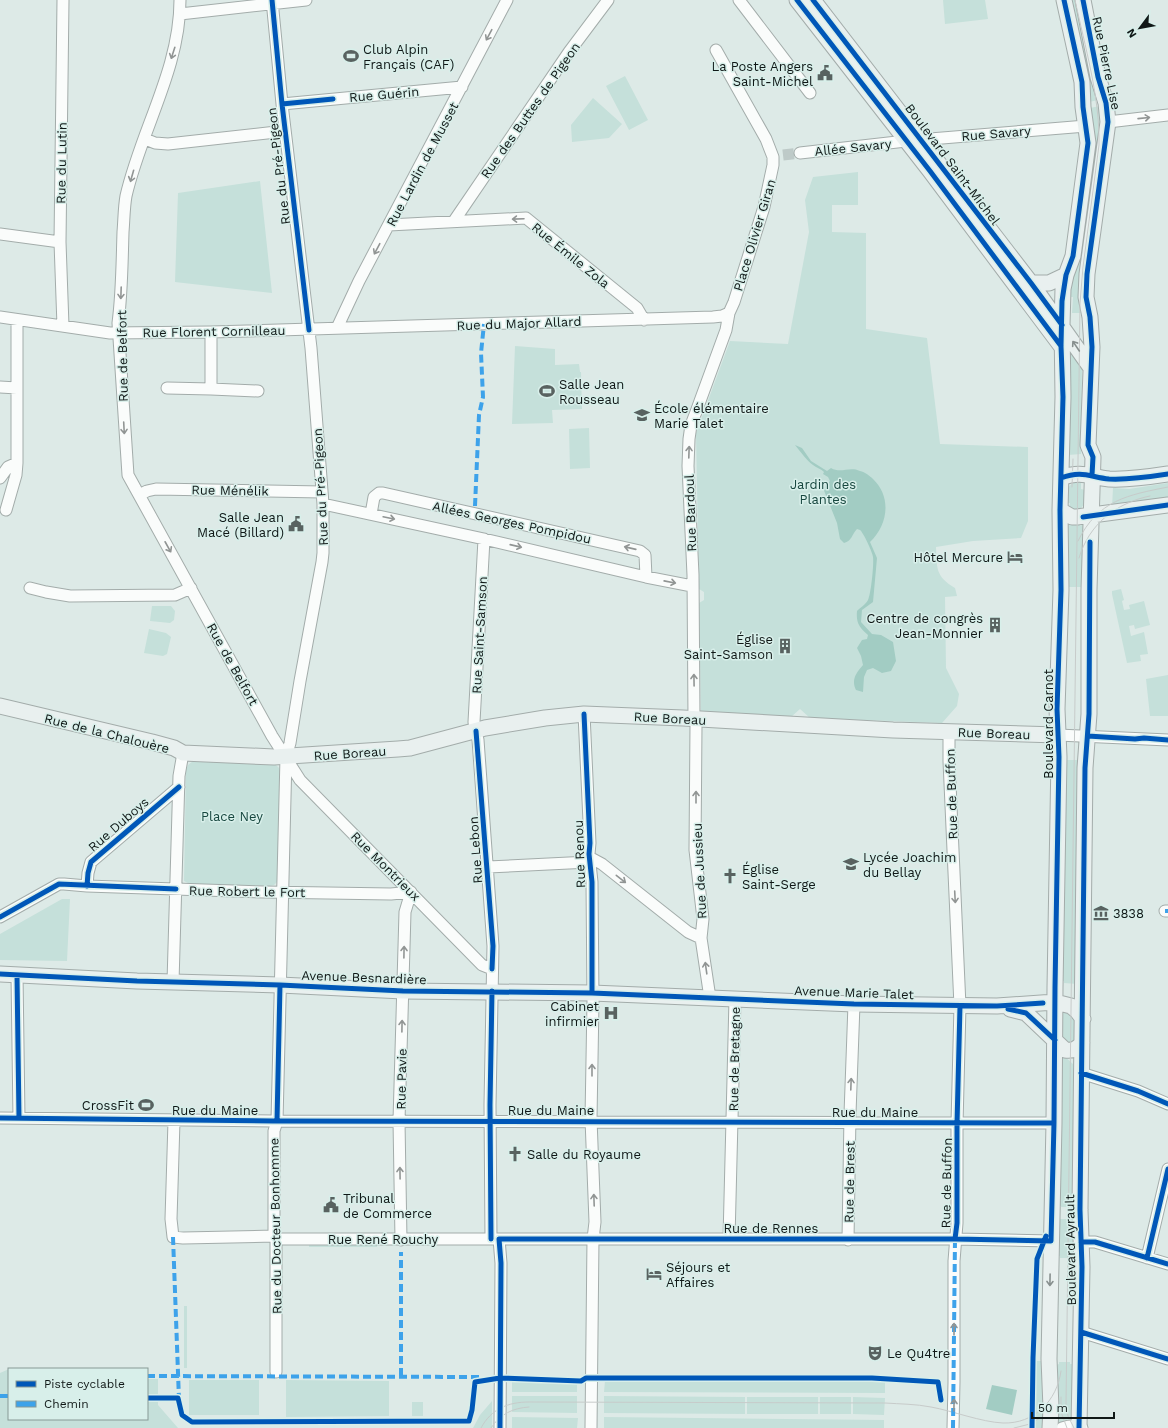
<svg xmlns="http://www.w3.org/2000/svg" width="1168" height="1428" font-family="'Work Sans',sans-serif">
<style>
.green{fill:#c5e0da}
.water{fill:#a2ccc3}
.lines{fill:none;stroke-linecap:round;stroke-linejoin:round}
.street-tunnel{stroke:#becac8;stroke-width:11;stroke-dasharray:11 5.5;stroke-linecap:butt}
.street-casing{stroke:#a3acaa;stroke-width:13}
.secondary-casing{stroke:#a3acaa;stroke-width:17}
.street{stroke:#fafcfb;stroke-width:11}
.secondary{stroke:#e9f0ef;stroke-width:15}
.tram{stroke:#c7cbca;stroke-width:1}
.quiet{stroke:#3da2ea;stroke-width:4;stroke-dasharray:8 4;stroke-linecap:butt}
.cycleway-casing{stroke:#d8efea;stroke-width:8}
.cycleway{stroke:#0057b8;stroke-width:5}
.oneway{stroke:#919594}
.oneway2{stroke:#878f8e}
.labels{text-anchor:middle;stroke-width:3;stroke-linejoin:round;paint-order:stroke}
.poi-label{font-size:13px;fill:#101817;stroke:#d8efea;text-anchor:start}
.street-label{font-size:13px;fill:#101817;stroke:#d8efea}
.park-label{font-size:13px;fill:#17473f;stroke:#d8efea}
</style>
<rect width="100%" height="100%" fill="#ddeae7"/>
<path class="green" d="M943 0H985L988 19 945 24Z
M1068 0H1078L1098 100 1089 102Z
M625 76 648 120 629 130 606 86Z
M593 98 622 124 609 138 572 142 571 125Z
M1100 106 1101 120 1082 313H1072L1073 297H1067L1090 108Z
M858 172V205H832V232L866 233V329L927 338 940 444 1028 447V521L1021 538 973 541 936 547C937 568 935 576 955 588L957 596 945 597 946 668 959 694 957 706 942 723 810 718 800 709 791 717 701 713 699 603 704 600V592L699 589 696 433 730 341 788 344 809 232 805 200 813 177Z
M260 181 272 293 175 282 178 193Z
M515 346 555 349V365L579 364 580 372H581L582 409 552 410 553 423 512 424Z
M1069 348 1082 368 1081 454 1068 455Z
M589 428 590 468 570 469 569 429Z
M1073 482H1081V489L1085 490C1085 499 1086 508 1075 511L1069 508 1070 503H1067L1068 488Z
M1168 483V499L1112 507 1113 488 1129 489Z
M1063 523 1069 525V523L1080 524V526L1084 524V587H1069Z
M1121 589 1124 600 1122 601 1124 610 1130 609 1129 605 1144 601 1150 625 1135 629 1134 625 1129 626 1131 636 1144 632 1148 654 1140 655 1141 661 1127 663 1112 594V591Z
M152 606H171L175 611 174 620 170 623 150 621Z
M149 629 166 633 171 637 167 654 163 656 144 653Z
M1168 675V716H1150L1146 679Z
M1066 760H1077V761L1080 762 1077 984 1064 983V981H1061Z
M193 761 272 763C277 765 279 767 281 772L278 881 274 885 269 886 190 884 184 881 186 770 188 765Z
M62 899H70L67 961 0 960V934Z
M1063 1009 1074 1017V1021L1076 1022V1037L1071 1043 1063 1041V1037L1061 1036V1012Z
M1063 1055 1073 1064V1068H1076L1074 1206H1072V1207H1061V1206H1059L1060 1058H1062Z
M1058 1219H1074L1075 1256H1071V1258H1060V1256H1056Z
M309 1244H377V1247H309Z
M184 1306H187V1368H184Z
M1035 1361H1045L1047 1428H1035Z
M1059 1362H1070V1364H1074L1073 1420 1057 1426 1056 1365 1059 1364Z
M9 1369V1419H147V1379H158V1405L178 1428H0V1373Z
M189 1380H259V1415H189Z
M286 1380 389 1381V1416L286 1417Z
M512 1381H577V1392H512Z
M605 1381 885 1382V1393L604 1392Z
M512 1396H577V1413L512 1412Z
M604 1396 745 1397V1414L604 1413Z
M747 1397H818V1414H747Z
M820 1397H851V1414H820Z
M853 1397 885 1398 884 1415 853 1414Z
M492 1401V1428H473L480 1415Z
M412 1402H423V1416H412Z
M512 1417 578 1418 577 1428H512Z
M604 1417 884 1420V1428H604Z"/>
<path class="water" d="M795 445 802 448 811 461 827 471 831 468C841 474 849 466 860 471 865 472 870 476 873 479 892 497 888 525 870 542L877 558 873 602 862 610 861 622 872 634 881 635 893 642 896 661 891 671 882 673 873 668 867 670 864 677 863 692 856 690C851 680 856 673 863 665L861 656 857 648 862 640 867 639 868 635C859 627 856 623 857 611 860 608 866 604 868 600 871 594 874 564 873 557 873 553 863 532 860 530L857 529C852 534 852 541 844 543L840 539 837 523 823 488 830 481 828 477 823 474 824 472C821 469 817 468 813 465 806 460 801 452 795 445Z
M992 1385 1017 1390 1012 1415 986 1409Z"/>
<g class="lines">
<path class="street-tunnel" d="M783 155 800 153"/>
<defs>
<path id="street" d="M63 0 60 242 63 326
M180 0C180 69 141 130 126 196 124 207 124 220 123 232 122 263 122 293 118 323L128 475 272 736 300 780 482 965 492 969
M272 0 282 104 311 348 323 504V553L322 562 300 681 290 743 286 757 277 1121 274 1131V1236L276 1239V1372
M739 0 810 93
M180 14 306 0
M282 104 462 87
M1108 122 1168 115
M145 139 155 143 168 144 285 131
M800 153 906 141 1086 126
M454 221 569 52 608 0
M389 225 526 218 637 308 644 320
M0 234 60 242
M0 317 110 333 211 332 713 317 722 316 729 313
M337 328 359 281 507 0
M211 332V389L258 391
M0 387 17 388
M167 388 211 389
M0 478 8 467 17 463
M139 495 147 491 156 489 322 492
M323 504 484 539 646 577 692 586
M6 510 16 475 17 463V320
M371 514 374 497 379 493H383L640 551 645 555 646 577
M484 539 474 722 478 740 493 946 490 1105 491 1239
M30 588 46 592 70 596 175 595 191 588
M584 714 590 843 589 854 592 882 593 1001 591 1119 595 1222 593 1239 591 1428
M949 732V761L960 1006 957 1124V1223L954 1261V1382L953 1428
M1058 735 1168 740
M589 857 602 864 688 932 701 938
M488 867 589 862
M87 886 88 873 91 862 179 787
M1165 911H1168
M0 917 59 884H64L87 886 264 892 391 894 411 892 405 912 399 1121 401 1240
M17 975 19 1118
M173 982 179 776 183 753
M710 998 701 938 703 919 695 850 696 725 694 719 693 575 688 466 689 439 691 425 696 412 726 330 729 313 734 302 764 207 773 165V157L766 139 716 50
M1081 1073 1138 1091 1168 1104
M0 1118 273 1121 1054 1123
M174 1121 171 1219 173 1237 183 1238 274 1236
M276 1239H955L1051 1241
M499 1239 501 1263 500 1428
M729 1239 735 999
M848 1240 850 1114 854 1004
M1081 1242H1095L1168 1264
M1147 1258 1168 1169
M1081 1332 1168 1359
M1062 1428C1068 1426 1076 1424 1082 1428"/>
<path id="secondary" d="M797 0 930 171 1061 346
M813 0 1031 283 1091 368
M1031 283H1049L1066 275
M1061 478C1082 470 1090 477 1109 479 1129 480 1149 477 1168 474
M1060 510 1072 517H1077L1168 505
M0 706 152 742 174 748 183 753 274 757 398 749 410 748 485 728 545 718 584 714 683 718 893 730 1058 735
M0 974 137 981 280 985 403 991 592 993 854 1004 997 1006 1055 1002 1071 1006 1077 1011 1083 1019
M1010 1009 1026 1013 1065 1050C1073 1051 1077 1049 1082 1043
M1050 1428 1051 1408 1049 1359 1054 1123 1055 988 1059 757 1057 709 1061 590 1060 510 1063 397 1062 325 1063 289 1066 275 1073 256 1088 143 1083 107 1082 82 1064 0
M1079 1428 1082 1267 1080 1210 1085 768 1089 714V590L1093 457 1088 445 1092 347 1090 317 1086 297 1087 274 1108 122 1106 103 1098 77 1083 0"/>
</defs>
<use href="#street" class="street-casing"/>
<use href="#secondary" class="secondary-casing"/>
<use href="#street" class="street"/>
<use href="#secondary" class="secondary"/>
<path class="tram" d="M1072 487 1073 459
M1078 541C1098 500 1128 495 1168 487
M1079 558C1089 524 1116 503 1150 496
M1061 1397V1412L1067 1428
M481 1428C491 1409 508 1402 529 1402L885 1403C900 1404 916 1404 931 1407 953 1411 981 1422 1003 1423 1034 1424 1057 1401 1061 1371
M491 1428C500 1414 513 1408 529 1407
M1014 1428 1030 1424 1040 1418
M1074 1428 1068 1416 1066 1404 1080 303 1083 267 1099 145C1100 97 1085 47 1075 0"/>
<path class="quiet" d="M475 506 479 415 483 397 481 353 484 324
M1165 911H1168
M173 1237 179 1400
M147 1376 481 1377
M401 1376V1252
M0 1396H9
M953 1428 955 1239"/>
<defs>
<path id="cycleway" d="M272 0 282 104 309 330
M797 0 930 171 1061 346
M813 0 1031 283 1062 325
M1083 0 1098 77 1106 103 1108 122 1087 274 1086 297 1090 317 1092 347 1088 445 1093 457 1092 475
M282 104 333 99
M1061 478C1082 470 1090 477 1109 479 1129 480 1149 477 1168 474
M1083 517 1168 505
M584 714 590 843 589 854 592 882V993
M476 731 493 946 492 969
M1088 736 1135 739 1144 738 1168 740
M87 886 88 873 91 862 179 787
M0 917 59 884 176 889
M0 974 137 981 280 985 403 991 592 993 854 1004 997 1006 1043 1003
M17 975 19 1118
M1008 1009 1026 1013 1055 1040
M1081 1073 1138 1091 1168 1104
M0 1118 273 1121 1054 1123
M277 1121 280 985
M491 1239 490 1105 492 991
M955 1239 957 1223V1124L960 1006
M1081 1242H1095L1168 1264
M1147 1258 1168 1169
M1081 1332 1168 1359
M147 1398H178L182 1415 192 1422 469 1421 472 1410 475 1382 500 1378 581 1381 586 1378H872L938 1382 941 1400
M500 1428 501 1263 499 1239H955L1051 1241 1054 1123 1055 988 1059 757 1057 709 1061 590 1060 510 1063 397 1061 346 1062 301 1066 275 1073 256 1088 143 1083 107 1082 82 1064 0
M1032 1428 1033 1358 1037 1259 1046 1236
M1079 1428 1082 1267 1080 1210 1085 768 1089 714 1090 542"/>
</defs>
<use href="#cycleway" class="cycleway-casing"/>
<use href="#cycleway" class="cycleway"/>
</g>
<defs><path id="oneway-shaft" d="M-6 0H5M1.5-3L5.5 0L1.5 3" fill="none" stroke-width="1.6" stroke-linecap="round" stroke-linejoin="round"/></defs>
<g class="oneway">
<use href="#oneway-shaft" transform="translate(489 35) rotate(118)"/>
<use href="#oneway-shaft" transform="translate(173 53) rotate(108)"/>
<use href="#oneway-shaft" transform="translate(1144 118) rotate(-6)"/>
<use href="#oneway-shaft" transform="translate(132 176) rotate(106)"/>
<use href="#oneway-shaft" transform="translate(518 219) rotate(178)"/>
<use href="#oneway-shaft" transform="translate(377 249) rotate(118)"/>
<use href="#oneway-shaft" transform="translate(121 293) rotate(92)"/>
<use href="#oneway-shaft" transform="translate(124 428) rotate(87)"/>
<use href="#oneway-shaft" transform="translate(689 452) rotate(-88)"/>
<use href="#oneway-shaft" transform="translate(389 518) rotate(12)"/>
<use href="#oneway-shaft" transform="translate(516 546) rotate(13)"/>
<use href="#oneway-shaft" transform="translate(168 547) rotate(61)"/>
<use href="#oneway-shaft" transform="translate(630 548) rotate(-167)"/>
<use href="#oneway-shaft" transform="translate(670 582) rotate(11)"/>
<use href="#oneway-shaft" transform="translate(694 680) rotate(-91)"/>
<use href="#oneway-shaft" transform="translate(696 797) rotate(-90)"/>
<use href="#oneway-shaft" transform="translate(621 879) rotate(38)"/>
<use href="#oneway-shaft" transform="translate(955 897) rotate(87)"/>
<use href="#oneway-shaft" transform="translate(404 952) rotate(-89)"/>
<use href="#oneway-shaft" transform="translate(706 968) rotate(-98)"/>
<use href="#oneway-shaft" transform="translate(402 1026) rotate(-89)"/>
<use href="#oneway-shaft" transform="translate(592 1070) rotate(-90)"/>
<use href="#oneway-shaft" transform="translate(851 1084) rotate(-88)"/>
<use href="#oneway-shaft" transform="translate(400 1173) rotate(-91)"/>
<use href="#oneway-shaft" transform="translate(594 1200) rotate(-92)"/>
<use href="#oneway-shaft" transform="translate(954 1329) rotate(-90)"/>
<use href="#oneway-shaft" transform="translate(954 1405) rotate(-89)"/>
</g>
<g class="oneway2">
<use href="#oneway-shaft" transform="translate(1076 346) rotate(-124)"/>
<use href="#oneway-shaft" transform="translate(1050 1280) rotate(91)"/>
</g>
<defs>
<symbol id="stadium-bare" viewBox="-9 -9 18 18"><path d="M0-5a6.5 5 0 1 0 0 10a6.5 5 0 1 0 0-10ZM-3.5-1.8h7v3.6h-7Z" fill="#586260" stroke="#d8efea" stroke-width="2.5" paint-order="stroke"/></symbol>
<symbol id="civic-bare" viewBox="-9 -9 18 18"><path d="M-.6-6.5H3V-4.5H.6V-3L4-1V1h2V6H-6V1h2V-1L-.6-3ZM-1.2 2.5V6h2.4V2.5Z" fill="#586260" stroke="#d8efea" stroke-width="2.5" paint-order="stroke"/></symbol>
<symbol id="school-bare" viewBox="-9 -9 18 18"><path d="M0-5L7-2L0 1L-7-2ZM-4 1L0 2.5L4 1V4Q0 6-4 4Z" fill="#586260" stroke="#d8efea" stroke-width="2.5" paint-order="stroke"/></symbol>
<symbol id="hotel-bare" viewBox="-9 -9 18 18"><path d="M-6-4.5h1.5V1H6V5H4.5V3h-9V5H-6ZM-4 0a1.8 1.8 0 1 1 3.6 0ZM.5 0V-2.5h3Q6-2.5 6 0Z" fill="#586260" stroke="#d8efea" stroke-width="2.5" paint-order="stroke"/></symbol>
<symbol id="building-bare" viewBox="-9 -9 18 18"><path d="M-4-6H4V6H1V3H-1V6H-4ZM-2.5-4.3h1.7v1.8h-1.7ZM.8-4.3h1.7v1.8H.8ZM-2.5-1h1.7V.8h-1.7ZM.8-1h1.7V.8H.8Z" fill="#586260" stroke="#d8efea" stroke-width="2.5" paint-order="stroke"/></symbol>
<symbol id="church-bare" viewBox="-9 -9 18 18"><path d="M-1.2-6h2.4v3.5h3.3v2.4h-3.3V6h-2.4V-.1h-3.3v-2.4h3.3Z" fill="#586260" stroke="#d8efea" stroke-width="2.5" paint-order="stroke"/></symbol>
<symbol id="museum-bare" viewBox="-9 -9 18 18"><path d="M0-6L6-3V-2H-6V-3ZM-5-1h2V3h-2ZM-1-1h2V3h-2ZM3-1h2V3H3ZM-6 4H6V6H-6Z" fill="#586260" stroke="#d8efea" stroke-width="2.5" paint-order="stroke"/></symbol>
<symbol id="hospital-bare" viewBox="-9 -9 18 18"><path d="M-5-5h3v3.5h4V-5h3V5h-3V1.5h-4V5h-3Z" fill="#586260" stroke="#d8efea" stroke-width="2.5" paint-order="stroke"/></symbol>
<symbol id="theatre-bare" viewBox="-9 -9 18 18"><path d="M-5-5.5Q0-4 5-5.5V0Q5 5 0 6Q-5 5-5 0ZM-3.3-2.5H-1v1.5H-3.3ZM1-2.5H3.3v1.5H1ZM-2.8 1Q0 5.5 2.8 1Z" fill="#586260" stroke="#d8efea" stroke-width="2.5" paint-order="stroke"/></symbol>
</defs>
<g fill-rule="evenodd">
<use href="#stadium-bare" x="340" y="45" width="22" height="22"/>
<use href="#civic-bare" x="814" y="62" width="22" height="22"/>
<use href="#stadium-bare" x="536" y="380" width="22" height="22"/>
<use href="#school-bare" x="631" y="404" width="22" height="22"/>
<use href="#civic-bare" x="285" y="513" width="22" height="22"/>
<use href="#hotel-bare" x="1004" y="546" width="22" height="22"/>
<use href="#building-bare" x="984" y="614" width="22" height="22"/>
<use href="#building-bare" x="774" y="635" width="22" height="22"/>
<use href="#school-bare" x="840" y="853" width="22" height="22"/>
<use href="#church-bare" x="719" y="865" width="22" height="22"/>
<use href="#museum-bare" x="1090" y="902" width="22" height="22"/>
<use href="#hospital-bare" x="600" y="1002" width="22" height="22"/>
<use href="#stadium-bare" x="135" y="1094" width="22" height="22"/>
<use href="#church-bare" x="504" y="1143" width="22" height="22"/>
<use href="#civic-bare" x="320" y="1194" width="22" height="22"/>
<use href="#hotel-bare" x="643" y="1263" width="22" height="22"/>
<use href="#theatre-bare" x="864" y="1342" width="22" height="22"/>
</g>
<g class="labels">
<g class="poi-label">
<text x="363" y="54">Club Alpin<tspan x="363" dy="15">Français (CAF)</tspan></text>
<text x="813" y="71" text-anchor="end">La Poste Angers<tspan x="813" dy="15">Saint-Michel</tspan></text>
<text x="559" y="389">Salle Jean<tspan x="559" dy="15">Rousseau</tspan></text>
<text x="654" y="413">École élémentaire<tspan x="654" dy="15">Marie Talet</tspan></text>
<text x="284" y="522" text-anchor="end">Salle Jean<tspan x="284" dy="15">Macé (Billard)</tspan></text>
<text x="1003" y="562" text-anchor="end">Hôtel Mercure</text>
<text x="983" y="623" text-anchor="end">Centre de congrès<tspan x="983" dy="15">Jean-Monnier</tspan></text>
<text x="773" y="644" text-anchor="end">Église<tspan x="773" dy="15">Saint-Samson</tspan></text>
<text x="863" y="862">Lycée Joachim<tspan x="863" dy="15">du Bellay</tspan></text>
<text x="742" y="874">Église<tspan x="742" dy="15">Saint-Serge</tspan></text>
<text x="1113" y="918">3838</text>
<text x="599" y="1011" text-anchor="end">Cabinet<tspan x="599" dy="15">infirmier</tspan></text>
<text x="134" y="1110" text-anchor="end">CrossFit</text>
<text x="527" y="1159">Salle du Royaume</text>
<text x="343" y="1203">Tribunal<tspan x="343" dy="15">de Commerce</tspan></text>
<text x="666" y="1272">Séjours et<tspan x="666" dy="15">Affaires</tspan></text>
<text x="887" y="1358">Le Qu4tre</text>
</g>
<g class="street-label">
<text transform="translate(1107 63) rotate(78)" y="5">Rue Pierre Lise</text>
<text transform="translate(384 94) rotate(-5)" y="5">Rue Guérin</text>
<text transform="translate(530 110) rotate(-55)" y="5">Rue des Buttes de Pigeon</text>
<text transform="translate(996 133) rotate(-5)" y="5">Rue Savary</text>
<text transform="translate(853 147) rotate(-6)" y="5">Allée Savary</text>
<text transform="translate(61 163) rotate(-89)" y="5">Rue du Lutin</text>
<text transform="translate(422 164) rotate(-62)" y="5">Rue Lardin de Musset</text>
<text transform="translate(953 164) rotate(53)" y="5">Boulevard Saint-Michel</text>
<text transform="translate(278 166) rotate(-97)" y="5">Rue du Pré-Pigeon</text>
<text transform="translate(754 235) rotate(-73)" y="5">Place Olivier Giran</text>
<text transform="translate(571 255) rotate(39)" y="5">Rue Émile Zola</text>
<text transform="translate(519 323) rotate(-2)" y="5">Rue du Major Allard</text>
<text transform="translate(214 331) rotate(-1)" y="5">Rue Florent Cornilleau</text>
<text transform="translate(122 356) rotate(-91)" y="5">Rue de Belfort</text>
<text transform="translate(320 487) rotate(-93)" y="5">Rue du Pré-Pigeon</text>
<text transform="translate(230 490) rotate(1)" y="5">Rue Ménélik</text>
<text transform="translate(690 513) rotate(-92)" y="5">Rue Bardoul</text>
<text transform="translate(512 522) rotate(12)" y="5">Allées Georges Pompidou</text>
<text transform="translate(479 635) rotate(-87)" y="5">Rue Saint-Samson</text>
<text transform="translate(233 664) rotate(61)" y="5">Rue de Belfort</text>
<text transform="translate(670 718) rotate(3)" y="5">Rue Boreau</text>
<text transform="translate(1048 724) rotate(-90)" y="5">Boulevard Carnot</text>
<text transform="translate(107 733) rotate(14)" y="5">Rue de la Chalouère</text>
<text transform="translate(994 733) rotate(2)" y="5">Rue Boreau</text>
<text transform="translate(350 753) rotate(-4)" y="5">Rue Boreau</text>
<text transform="translate(951 794) rotate(-92)" y="5">Rue de Buffon</text>
<text transform="translate(118 824) rotate(-41)" y="5">Rue Duboys</text>
<text transform="translate(475 850) rotate(-94)" y="5">Rue Lebon</text>
<text transform="translate(579 854) rotate(-92)" y="5">Rue Renou</text>
<text transform="translate(386 866) rotate(45)" y="5">Rue Montrieux</text>
<text transform="translate(699 871) rotate(-93)" y="5">Rue de Jussieu</text>
<text transform="translate(247 891) rotate(1)" y="5">Rue Robert le Fort</text>
<text transform="translate(364 977) rotate(2)" y="5">Avenue Besnardière</text>
<text transform="translate(854 992) rotate(2)" y="5">Avenue Marie Talet</text>
<text transform="translate(734 1059) rotate(-89)" y="5">Rue de Bretagne</text>
<text transform="translate(401 1079) rotate(-89)" y="5">Rue Pavie</text>
<text x="215" y="1115">Rue du Maine</text>
<text x="551" y="1115">Rue du Maine</text>
<text x="875" y="1117">Rue du Maine</text>
<text transform="translate(849 1182) rotate(-89)" y="5">Rue de Brest</text>
<text transform="translate(946 1183) rotate(-89)" y="5">Rue de Buffon</text>
<text transform="translate(275 1226) rotate(-91)" y="5">Rue du Docteur Bonhomme</text>
<text x="771" y="1233">Rue de Rennes</text>
<text x="383" y="1244">Rue René Rouchy</text>
<text transform="translate(1070 1250) rotate(-91)" y="5">Boulevard Ayrault</text>
</g>
<g class="park-label">
<text x="823" y="489">Jardin des<tspan x="823" dy="15">Plantes</tspan></text>
<text x="232" y="821">Place Ney</text>
</g>
</g>
<rect x="8" y="1368" width="140" height="52" fill="#d8efea" stroke="#889996"/>
<rect x="16" y="1381" width="20" height="6" fill="#0057b8" stroke="#889996"/>
<text x="44" y="1388" font-size="12" fill="#101817">Piste cyclable</text>
<rect x="16" y="1401" width="20" height="6" fill="#3da2ea" stroke="#889996"/>
<text x="44" y="1408" font-size="12" fill="#101817">Chemin</text>
<g transform="translate(1140 28) rotate(238)" stroke="#d8efea" stroke-width="3" paint-order="stroke">
<path d="M0-3L7 15L0 10L-7 15Z" fill="#101817"/>
<text y="-6" font-size="11" font-weight="bold" text-anchor="middle" fill="#101817">N</text>
</g>
<path d="M1032 1412v6h82v-6" fill="none" stroke="#101817" stroke-width="2"/>
<text x="1038" y="1412" font-size="12" fill="#101817" stroke="#d8efea" stroke-width="3" paint-order="stroke">50 m</text>
</svg>
